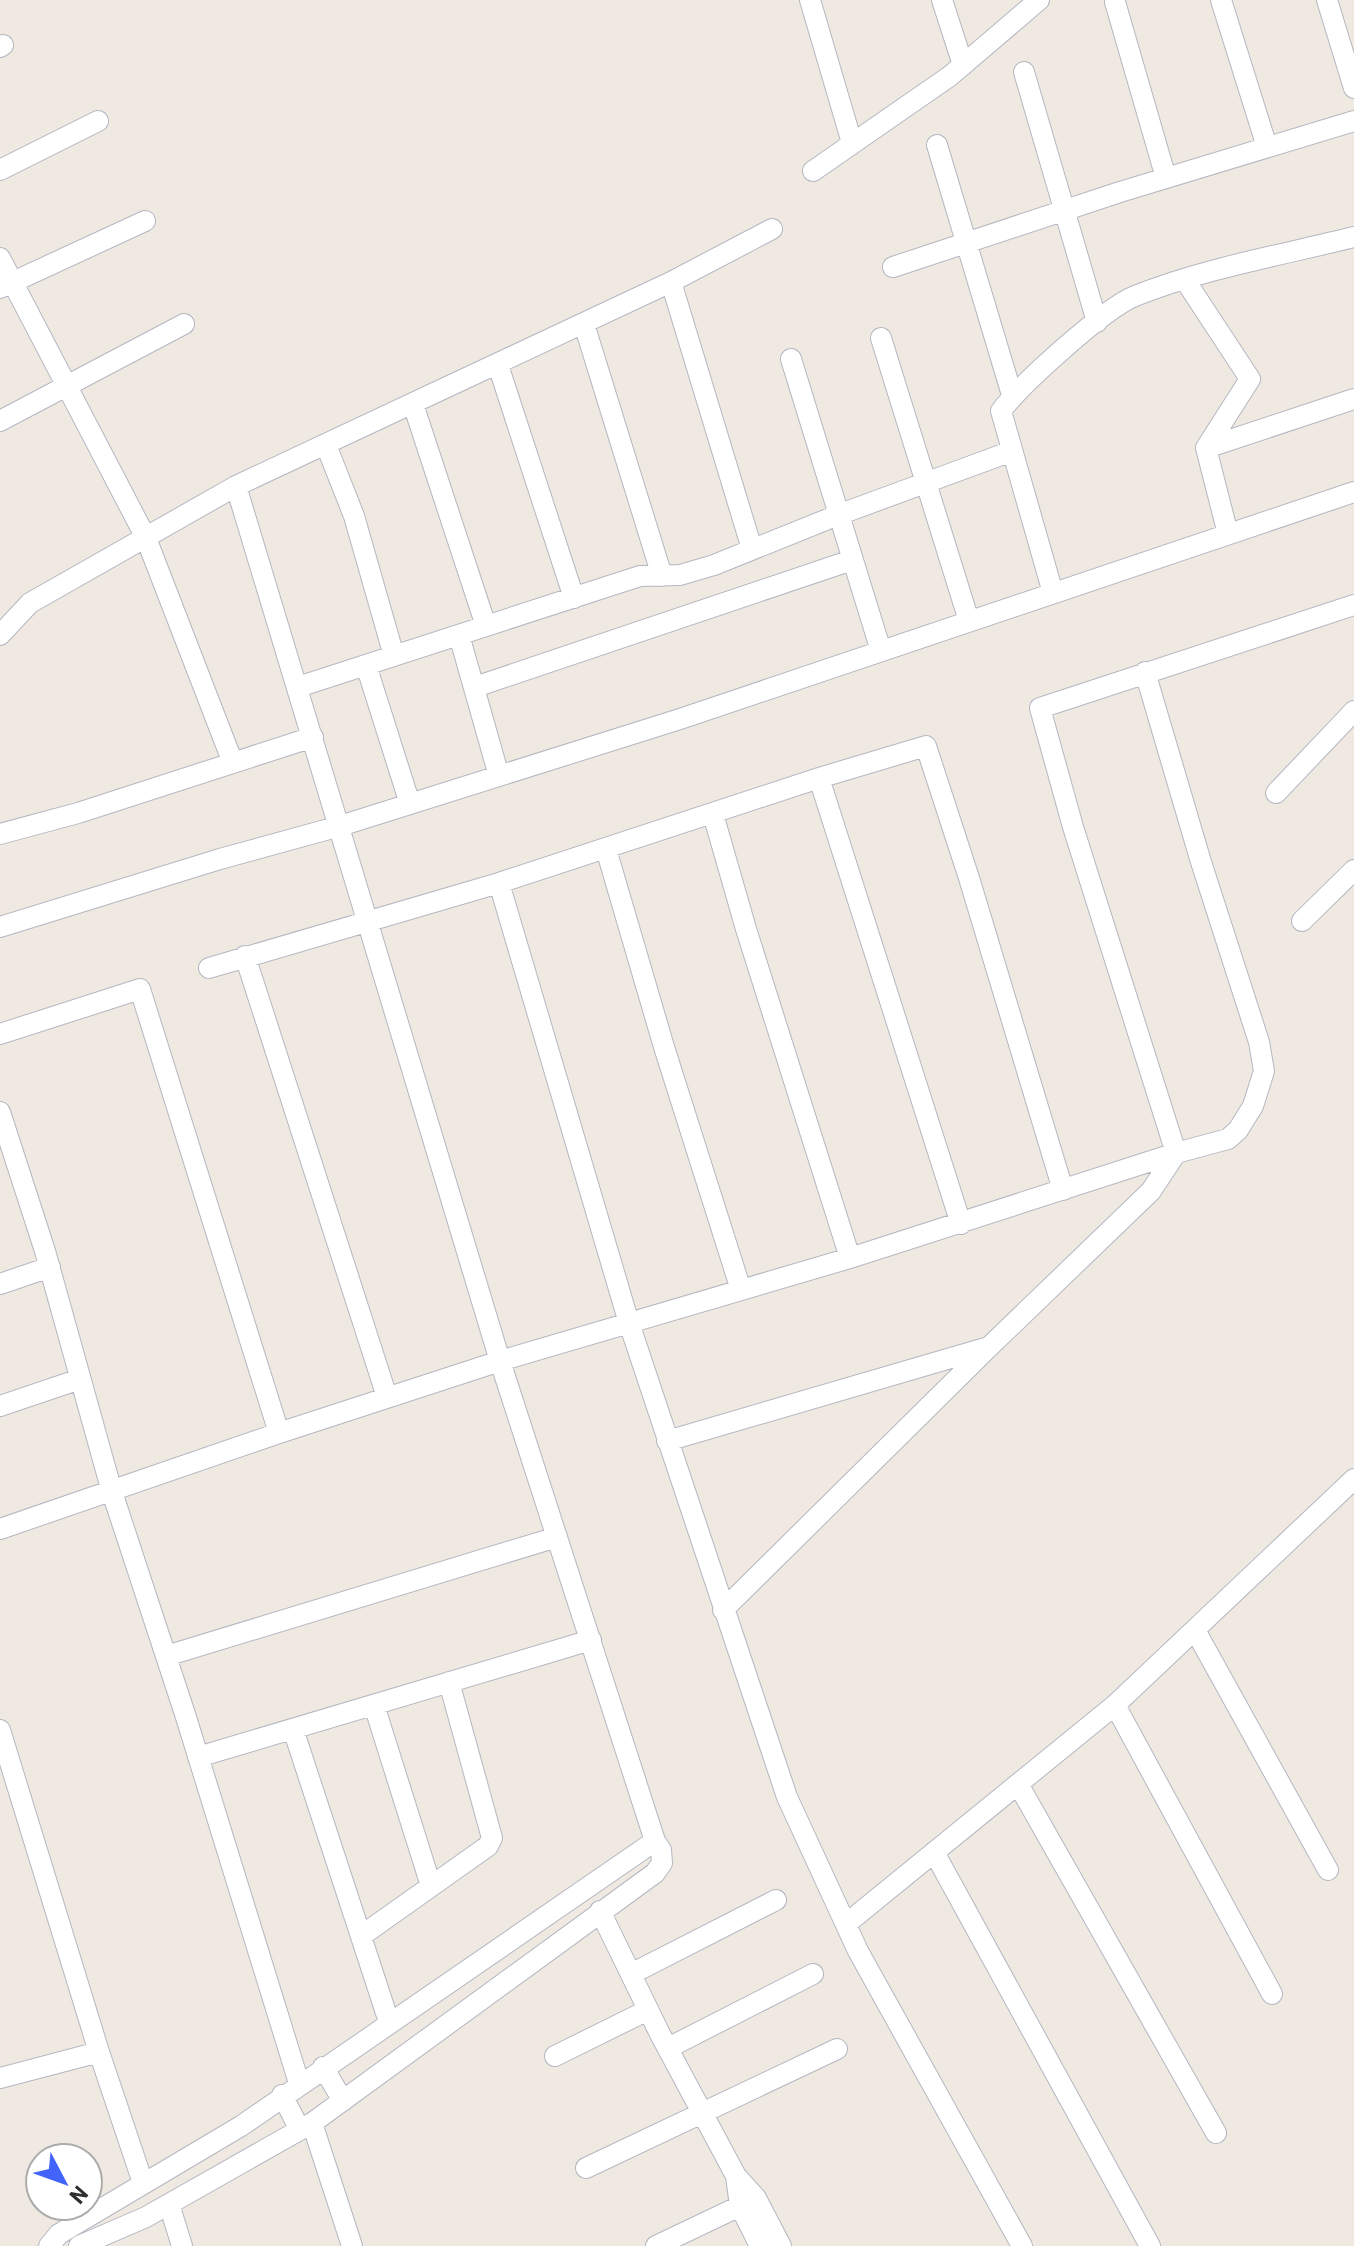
<svg xmlns="http://www.w3.org/2000/svg" width="1354" height="2246" font-family="Barlow,sans-serif">
<style>
.lines{fill:none;stroke-linecap:round;stroke-linejoin:round}
.minor-casing{stroke:#b4b7c1;stroke-width:22}
.minor{stroke:#fff;stroke-width:20}
</style>
<rect width="100%" height="100%" fill="#efe9e1"/>
<g class="lines">
<defs>
<path id="minor" d="M810 0 852 143
M942 0 963 65
M1221 0 1267 147
M1327 0 1354 88
M1115 2 1166 178
M0 47 3 45
M1024 72 1097 322
M937 145 1012 395
M0 170 98 121
M813 171 950 76 1039 0
M0 258 146 538 233 763
M893 267 1120 192 1354 121
M1185 280 1250 379 1206 448 1228 534
M671 282 752 549
M0 288 145 221
M584 324 662 576
M881 338 969 621
M791 359 881 651
M498 365 574 598
M413 404 486 626
M0 421 184 324
M326 445 354 516 394 656
M1206 448 1354 399
M236 486 500 1361 850 1258 746 929 713 814
M1053 593 1001 411C1021 384 1105 308 1135 296 1205 268 1282 255 1354 237
M0 635 30 603 236 486 671 282 772 229
M459 635 499 776
M366 665 410 804
M298 687 640 576 680 575 714 565 838 515 1012 451
M475 687 852 560
M819 778 961 1224
M1276 793 1354 711
M0 834 78 813 313 737
M606 849 664 1047 741 1290
M499 883 629 1323 787 1797 858 1951 1022 2246
M1302 921 1354 870
M0 927 220 859 340 826 680 719 1354 492
M245 956 387 1397
M209 968 499 883 819 778 926 746 969 878 1063 1190
M0 1034 140 989 279 1433
M0 1112 45 1251 112 1492 185 1714 299 2083
M850 1258 1176 1153 1228 1139 1238 1130 1253 1106 1264 1071 1259 1042 1201 862 1145 672
M0 1284 50 1267
M0 1406 80 1379
M667 1441 985 1348
M0 1529 279 1433 500 1361 655 1841 661 1850 662 1863 655 1873 312 2123 146 2217 79 2246
M723 1610 989 1347 1151 1191 1176 1153 1073 827 1040 708 1354 605
M1195 1630 1328 1870
M166 1656 557 1537
M374 1705 431 1886
M1115 1705 1272 1994
M293 1729 389 2022
M0 1730 99 2052 143 2183
M198 1757 591 1640
M1018 1784 1216 2133
M934 1852 1150 2246
M600 1911 660 2034 736 2176 740 2206 760 2246
M846 1924 1115 1705 1354 1479
M361 1936 488 1846 492 1838 449 1682
M631 1974 776 1900
M668 2048 813 1974
M555 2056 648 2010
M323 2067 343 2101
M0 2078 99 2052
M282 2095 300 2130
M312 2123 352 2246
M586 2168 837 2049
M736 2176 756 2198 781 2246
M169 2204 182 2246
M49 2246 59 2234 241 2126 655 1841
M656 2246 740 2206"/>
</defs>
<use href="#minor" class="minor-casing"/>
<use href="#minor" class="minor"/>
</g>
<g transform="translate(64 2182) rotate(131)"><circle r="38" fill="#ffffff" stroke="#ababab" stroke-width="2"/>
<path d="M0-6L14 30L0 20L-14 30Z" fill="#4264fb"/>
<text y="-12" font-size="22" font-weight="bold" text-anchor="middle" fill="#2e2e2e">N</text>
</g>
</svg>
